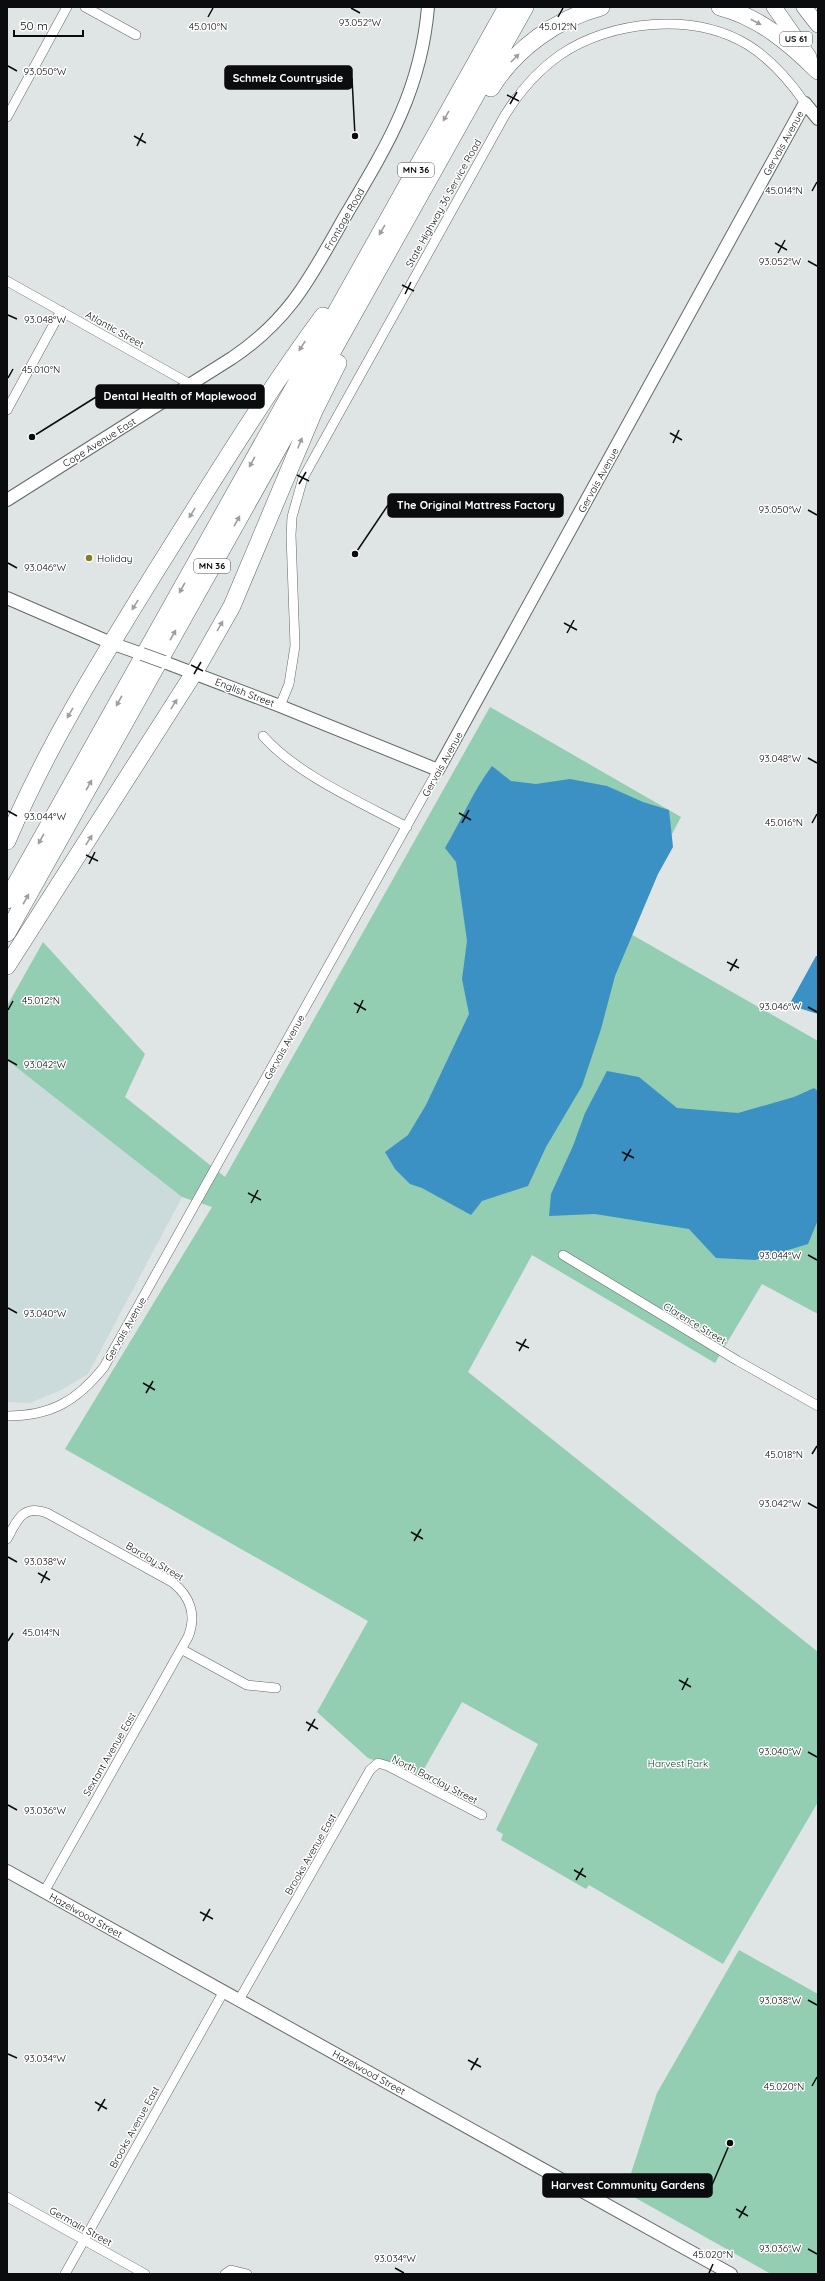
<svg xmlns="http://www.w3.org/2000/svg" width="825" height="2281" font-family="Quicksand,sans-serif">
<style>
.built{fill:#cbdadb}
.green{fill:#93cdb2}
.water{fill:#3c91c4}
.lines{fill:none;stroke-linecap:round;stroke-linejoin:round}
.minor-casing{stroke:#636869;stroke-width:10}
.tertiary-casing{stroke:#636869;stroke-width:14}
.primary-casing{stroke:#636869;stroke-width:16}
.motorway-casing{stroke:#636869;stroke-width:18}
.minor{stroke:#fff;stroke-width:9}
.tertiary{stroke:#fff;stroke-width:12}
.primary{stroke:#fff;stroke-width:15}
.motorway{stroke:#fff;stroke-width:17}
.tertiary-bridge-casing{stroke:#636869;stroke-width:14;stroke-linecap:butt}
.tertiary-bridge{stroke:#fff;stroke-width:12}
.oneway{fill:#9d9e9e}
.ticks{fill:none;stroke:#0b0c0d;stroke-width:1.5}
.poi-dot{fill:#807e26;stroke:#fff;stroke-width:1.5}
.labels{text-anchor:middle;stroke-width:3;stroke-linejoin:round;paint-order:stroke}
.shield{fill:#fff;stroke:#545556;stroke-width:1}
.shield-label{font-size:9px;font-weight:bold;fill:#0b0c0d}
.street-label{font-size:10px;fill:#0b0c0d;stroke:#fff}
.poi-label{font-size:10px;fill:#0b0c0d;stroke:#fff;text-anchor:start}
.park-label{font-size:10px;fill:#083525;stroke:#fff}
.ticks-label{font-size:10px;text-anchor:middle;fill:#0b0c0d;stroke:#fff;stroke-width:3;stroke-linejoin:round;paint-order:stroke}
.leader{fill:none;stroke:#0b0c0d;stroke-width:1.5}
.callout-dot{fill:#0b0c0d;stroke:#fff;stroke-width:1.5}
.callout{fill:#0b0c0d;stroke:#0b0c0d;stroke-width:1.5}
.callout-label{font-size:11px;text-anchor:middle;font-weight:bold;fill:#fff}
</style>
<rect width="100%" height="100%" fill="#dfe4e5"/>
<path class="built" d="M7 1060 182 1197 88 1374 61 1390 30 1403 7 1402Z"/>
<path class="green" d="M490 707 681 817 622 929 818 1041V1314L762 1284 715 1363 532 1255 468 1372 818 1652V1802L723 1964 589 1885 586 1889 501 1840 503 1834 496 1830 538 1744 462 1702 420 1776 368 1758 317 1712 368 1621 65 1449 212 1207 182 1197 7 1060V1006L43 942 145 1054 125 1097 225 1177Z
M739 1950 818 1994V2274H771L625 2192 657 2093Z"/>
<path class="water" d="M492 766 511 781 536 784 570 779 607 786 643 802 669 810 673 847 658 874 615 976 601 1029 582 1086 546 1147 528 1186 482 1201 471 1215 422 1188 410 1184 395 1169 385 1152 408 1135 426 1105 469 1014 462 979 467 941 456 862 445 848C461 821 473 791 492 766Z
M816 956H818V1014L789 1005Z
M607 1071 639 1077 677 1108 738 1113 794 1097 814 1088 818 1091V1220L808 1244 755 1260 716 1258 689 1229 595 1214 549 1216 551 1194 573 1146 585 1113Z"/>
<g class="lines">
<defs>
<path id="minor" d="M85 7 136 35
M7 117 67 7
M7 281 190 384
M7 410 61 311
M280 706 289 684 295 646 291 535 292 517 303 478 505 115C520 91 537 71 560 55 611 20 694 12 748 45 772 60 789 80 805 103
M263 736C296 774 362 803 407 827
M563 1255 738 1361 818 1406
M7 1416C51 1416 77 1401 104 1367L438 770
M7 1539C17 1520 23 1504 47 1513L172 1582C190 1596 197 1615 188 1637L44 1892
M181 1649 247 1685 276 1688
M239 2000 370 1770 378 1763 388 1766 482 1815
M7 2197 145 2274
M65 2274 224 1991
M225 2274 231 2270 247 2274"/>
<path id="tertiary" d="M7 500 232 358C292 318 312 274 347 213 388 144 421 90 428 7
M7 598 111 643 142 654
M164 662 280 706 438 770 805 103 818 119
M7 1871 731 2274"/>
<path id="primary" d="M774 7 809 57
M804 7 818 25"/>
<path id="motorway" d="M720 7C759 17 790 43 818 71
M491 88C515 49 556 19 601 7
M7 841C48 744 104 655 159 566 212 482 264 396 323 316
M7 900 507 7
M7 933 525 7
M7 966 194 673 232 606 314 411 338 363"/>
</defs>
<use href="#minor" class="minor-casing"/>
<use href="#tertiary" class="tertiary-casing"/>
<use href="#primary" class="primary-casing"/>
<use href="#motorway" class="motorway-casing"/>
<use href="#minor" class="minor"/>
<use href="#tertiary" class="tertiary"/>
<use href="#primary" class="primary"/>
<use href="#motorway" class="motorway"/>
<defs>
<path id="tertiary-bridge" d="M142 654 164 662"/>
</defs>
<use href="#tertiary-bridge" class="tertiary-bridge-casing"/>
<use href="#tertiary-bridge" class="tertiary-bridge"/>
</g>
<defs><path id="oneway-solid" d="M-6-.8H1V-3.2L6.5 0L1 3.2V.8H-6Z"/></defs>
<g class="oneway">
<use href="#oneway-solid" transform="translate(756 22) rotate(28)"/>
<use href="#oneway-solid" transform="translate(515 58) rotate(-45)"/>
<use href="#oneway-solid" transform="translate(446 116) rotate(120)"/>
<use href="#oneway-solid" transform="translate(382 230) rotate(120)"/>
<use href="#oneway-solid" transform="translate(302 346) rotate(123)"/>
<use href="#oneway-solid" transform="translate(300 443) rotate(-68)"/>
<use href="#oneway-solid" transform="translate(252 462) rotate(119)"/>
<use href="#oneway-solid" transform="translate(192 513) rotate(122)"/>
<use href="#oneway-solid" transform="translate(237 521) rotate(-61)"/>
<use href="#oneway-solid" transform="translate(182 588) rotate(119)"/>
<use href="#oneway-solid" transform="translate(135 605) rotate(122)"/>
<use href="#oneway-solid" transform="translate(220 626) rotate(-60)"/>
<use href="#oneway-solid" transform="translate(173 635) rotate(-61)"/>
<use href="#oneway-solid" transform="translate(119 701) rotate(119)"/>
<use href="#oneway-solid" transform="translate(174 704) rotate(-58)"/>
<use href="#oneway-solid" transform="translate(70 713) rotate(120)"/>
<use href="#oneway-solid" transform="translate(89 785) rotate(-61)"/>
<use href="#oneway-solid" transform="translate(41 839) rotate(119)"/>
<use href="#oneway-solid" transform="translate(89 840) rotate(-57)"/>
<use href="#oneway-solid" transform="translate(26 899) rotate(-61)"/>
</g>
<path class="ticks" d="M351 8 360 13M208 17 213 8M558 17 563 8M8 66 17 71M507 95 519 101M510 104 517 92M134 136 146 143M137 146 143 133M812 191 817 182M775 243 787 250M778 253 785 240M808 261 817 266M402 285 414 291M405 294 411 282M8 315 17 319M8 378 13 369M670 433 682 440M673 443 679 430M297 475 309 481M299 484 306 472M808 510 817 515M8 563 17 568M564 623 577 630M567 633 574 620M191 665 203 671M194 674 201 662M808 758 817 763M8 811 17 816M459 813 471 820M462 823 469 810M812 823 817 814M86 855 98 861M89 864 95 852M727 962 739 968M730 971 737 959M354 1003 366 1010M808 1007 817 1012M8 1010 13 1001M357 1013 363 1000M8 1060 17 1065M622 1152 634 1158M624 1161 631 1149M248 1193 261 1200M251 1203 258 1190M808 1255 817 1260M8 1308 17 1313M516 1342 529 1348M519 1351 526 1339M143 1383 155 1390M146 1393 153 1381M812 1454 817 1446M808 1503 817 1508M411 1532 423 1539M414 1541 421 1529M8 1557 17 1562M38 1573 50 1580M41 1583 47 1571M8 1641 13 1633M679 1680 691 1687M682 1690 688 1678M306 1722 318 1729M308 1731 315 1719M808 1752 817 1757M8 1805 17 1810M574 1870 586 1877M576 1880 583 1868M200 1912 213 1919M203 1921 210 1909M808 2000 817 2005M8 2054 17 2058M468 2060 481 2067M471 2070 478 2058M812 2086 817 2077M95 2102 107 2109M98 2111 105 2099M736 2209 748 2216M739 2218 746 2206M808 2249 817 2254M395 2268 404 2273M709 2273 713 2264"/>
<circle class="poi-dot" cx="89" cy="558" r="4"/>
<g class="labels">
<g class="shield">
<rect x="780" y="32" width="32" height="14" rx="3"/>
<rect x="398" y="163" width="36" height="14" rx="3"/>
<rect x="194" y="559" width="36" height="14" rx="3"/>
</g>
<g class="shield-label">
<text x="796" y="42">US 61</text>
<text x="416" y="173">MN 36</text>
<text x="212" y="569">MN 36</text>
</g>
<g class="street-label">
<text transform="translate(783 143) rotate(-61)" y="4">Gervais Avenue</text>
<text transform="translate(443 203) rotate(-61)" y="4">State Highway 36 Service Road</text>
<text transform="translate(344 219) rotate(-60)" y="4">Frontage Road</text>
<text transform="translate(115 329) rotate(29)" y="4">Atlantic Street</text>
<text transform="translate(99 442) rotate(-32)" y="4">Cope Avenue East</text>
<text transform="translate(598 480) rotate(-61)" y="4">Gervais Avenue</text>
<text transform="translate(245 692) rotate(21)" y="4">English Street</text>
<text transform="translate(442 764) rotate(-61)" y="4">Gervais Avenue</text>
<text transform="translate(284 1047) rotate(-61)" y="4">Gervais Avenue</text>
<text transform="translate(695 1323) rotate(31)" y="4">Clarence Street</text>
<text transform="translate(125 1329) rotate(-60)" y="4">Gervais Avenue</text>
<text transform="translate(155 1561) rotate(31)" y="4">Barclay Street</text>
<text transform="translate(109 1754) rotate(-60)" y="4">Sextant Avenue East</text>
<text transform="translate(435 1779) rotate(27)" y="4">North Barclay Street</text>
<text transform="translate(310 1854) rotate(-60)" y="4">Brooks Avenue East</text>
<text transform="translate(86 1915) rotate(29)" y="4">Hazelwood Street</text>
<text transform="translate(369 2072) rotate(29)" y="4">Hazelwood Street</text>
<text transform="translate(134 2127) rotate(-61)" y="4">Brooks Avenue East</text>
<text transform="translate(81 2226) rotate(29)" y="4">Germain Street</text>
</g>
<g class="poi-label">
<text x="97" y="562">Holiday</text>
</g>
<g class="park-label">
<text x="678" y="1767">Harvest Park</text>
</g>
</g>
<g class="ticks-label">
<text x="360" y="26">93.052°W</text>
<text x="208" y="30">45.010°N</text>
<text x="558" y="30">45.012°N</text>
<text x="45" y="75">93.050°W</text>
<text x="784" y="194">45.014°N</text>
<text x="780" y="265">93.052°W</text>
<text x="45" y="323">93.048°W</text>
<text x="41" y="373">45.010°N</text>
<text x="780" y="513">93.050°W</text>
<text x="45" y="571">93.046°W</text>
<text x="780" y="762">93.048°W</text>
<text x="45" y="820">93.044°W</text>
<text x="784" y="826">45.016°N</text>
<text x="41" y="1004">45.012°N</text>
<text x="780" y="1010">93.046°W</text>
<text x="45" y="1068">93.042°W</text>
<text x="780" y="1259">93.044°W</text>
<text x="45" y="1317">93.040°W</text>
<text x="784" y="1458">45.018°N</text>
<text x="780" y="1507">93.042°W</text>
<text x="45" y="1565">93.038°W</text>
<text x="41" y="1636">45.014°N</text>
<text x="780" y="1755">93.040°W</text>
<text x="45" y="1814">93.036°W</text>
<text x="780" y="2004">93.038°W</text>
<text x="45" y="2062">93.034°W</text>
<text x="784" y="2090">45.020°N</text>
<text x="780" y="2252">93.036°W</text>
<text x="713" y="2258">45.020°N</text>
<text x="395" y="2262">93.034°W</text>
</g>
<path class="leader" d="M355 136L352 78M32 437L96 397M355 554L388 505M730 2143L712 2185"/>
<g class="callout-dot">
<circle cx="355" cy="136" r="4"/>
<circle cx="32" cy="437" r="4"/>
<circle cx="355" cy="554" r="4"/>
<circle cx="730" cy="2143" r="4"/>
</g>
<g class="callout">
<rect x="225" y="66" width="127" height="23" rx="4"/>
<rect x="96" y="385" width="168" height="23" rx="4"/>
<rect x="388" y="494" width="175" height="23" rx="4"/>
<rect x="543" y="2174" width="169" height="23" rx="4"/>
</g>
<g class="callout-label">
<text x="288" y="82">Schmelz Countryside</text>
<text x="180" y="400">Dental Health of Maplewood</text>
<text x="476" y="509">The Original Mattress Factory</text>
<text x="628" y="2189">Harvest Community Gardens</text>
</g>
<rect width="825" height="2281" fill="none" stroke="#0b0c0d" stroke-width="16"/>
<path d="M14 30v6h69v-6" fill="none" stroke="#0b0c0d" stroke-width="2"/>
<text x="20" y="30" font-size="12" fill="#0b0c0d" stroke="#ffffff" stroke-width="3" paint-order="stroke">50 m</text>
</svg>
